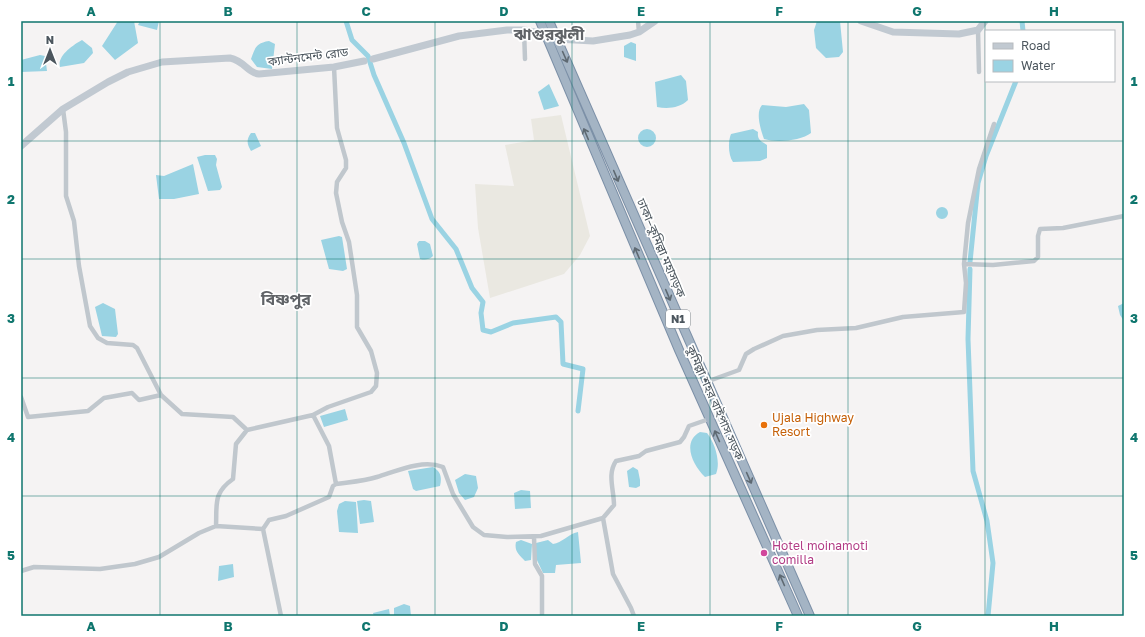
<svg xmlns="http://www.w3.org/2000/svg" width="1145" height="637" font-family="'Golos Text','Noto Sans Bengali',sans-serif">
<style>
.commercial{fill:#eae8e1}
.water{fill:#9ad3e3}
.lines{fill:none;stroke-linecap:round;stroke-linejoin:round}
.canal{stroke:#9ad3e3;stroke-width:5}
.trunk-casing{stroke:#7c90a7;stroke-width:10}
.minor{stroke:#c0c7cd;stroke-width:4.5}
.secondary{stroke:#c1c9d1;stroke-width:7}
.trunk{stroke:#a4b4c4;stroke-width:8}
.oneway{stroke:#5e6972}
.grid{fill:none;stroke:#0f766e;stroke-width:1;stroke-opacity:0.55}
.food-dot{fill:#e8710a;stroke:#fff;stroke-width:1.5}
.hotel-dot{fill:#d1479c;stroke:#fff;stroke-width:1.5}
.labels{text-anchor:middle;stroke-width:3.5;stroke-linejoin:round;paint-order:stroke}
.shield{fill:#fff;stroke:#82898e;stroke-width:1}
.shield-label{font-size:11px;font-weight:bold;fill:#4c565e}
.street-label{font-size:12px;fill:#4c565e;stroke:#fff}
.food-label{font-size:12px;fill:#c56008;stroke:#fff;text-anchor:start}
.hotel-label{font-size:12px;fill:#b23c85;stroke:#fff;text-anchor:start}
.district-label{font-size:16px;font-weight:bold;fill:#606367;stroke:#fff}
.neatline{fill:none;stroke:#0f766e;stroke-width:1.5}
.grid-label{font-size:13px;text-anchor:middle;font-weight:bold;fill:#0f766e}
</style>
<rect width="100%" height="100%" fill="#f5f3f3"/>
<path class="commercial" d="M561 115 590 236 580 255 564 274 490 298 478 228 475 184 514 186 505 145 534 140 531 119Z"/>
<path class="water" d="M118 21H134L138 43 115 60 102 46Z
M140 21H159L157 30 138 25Z
M817 21H840L843 52 839 57 826 58 816 48 814 30Z
M82 40 92 48 93 53 84 63 60 67C57 56 73 45 82 40Z
M269 41 275 44 272 69 257 67 251 59C255 48 256 43 269 41Z
M631 42 636 44V61L624 57V46Z
M40 55 45 56 47 71 21 72V60Z
M681 75 686 81 688 100C680 108 668 109 657 107L655 82Z
M549 84 559 106 544 110 538 92Z
M804 104 809 110 811 133C801 141 776 143 764 139 761 130 755 113 762 105L786 107Z
M753 129 758 132C757 140 761 141 767 145V158L760 161 733 162C728 155 728 141 731 134Z
M638 138a9 9 0 1 1 18 0a9 9 0 1 1-18 0Z
M251 133H255L261 146 251 151C247 144 246 140 251 133Z
M205 155H215L217 159 216 165 222 187 220 190 208 191 197 157Z
M193 164 199 194 174 199H159L156 175 164 176Z
M936 213a6 6 0 1 1 12 0a6 6 0 1 1-12 0Z
M339 236 342 237 347 269 343 271 329 269 321 240Z
M419 241H425L430 244 433 256C429 260 425 260 420 259L417 244Z
M103 303 115 309 118 334 116 337 102 336 95 307Z
M1124 303V321L1120 315 1118 306Z
M345 409 348 420 324 427 320 416Z
M700 432 707 433C715 443 721 462 716 474L705 477C692 464 682 442 700 432Z
M433 467C441 472 442 477 440 486L416 491 413 489 408 471Z
M633 467 638 470 640 480V486L636 488 629 487 627 471Z
M465 474 476 476 478 488 474 497 465 500 459 493 455 480Z
M521 490 530 491 531 508 515 509 514 493Z
M364 500 371 501 374 522 360 524 357 501Z
M345 501 356 502 358 533 339 532 337 511 339 504Z
M578 532 581 563 556 565 555 573H543L536 558V543L548 540 553 544C562 543 568 534 578 532Z
M521 540 532 544 531 560 525 561C519 555 514 551 516 542Z
M233 564 234 577 218 581 219 566Z
M404 604 410 606 411 616H394V608Z
M389 609 390 616H374L373 613Z"/>
<g class="lines">
<path class="canal" d="M346 21 352 40 368 56 374 75 404 143 432 219 456 249 472 288 483 302 481 313 483 330 491 332 513 323 556 317 561 322 563 364 583 369 578 411
M1022 21 1023 31
M970 262 978 183 986 156 1016 81
M970 269 968 339 973 471 987 521 993 563 988 616"/>
<defs>
<path id="trunk" d="M540 21 679 350 798 616
M549 21 810 616"/>
</defs>
<use href="#trunk" class="trunk-casing"/>
<path class="minor" d="M638 21 639 32
M524 30 525 59
M978 30 979 72
M63 109 66 132V196L74 221 79 266 90 326 98 338 107 343 133 345 137 348 161 395 182 414 233 417 247 430 313 415 328 407 371 392 376 386 377 373 371 351 357 327V295L349 242 342 222 336 193 337 182 346 168V160L337 128 334 67
M994 124 979 169 968 223 964 264 993 265 1034 261 1038 257V236L1040 229 1063 228 1124 216
M706 382 739 370 746 354 754 349 783 336 817 330 856 328 903 317 964 312 966 283 964 264
M21 397 28 417 88 411 104 398 132 393 139 400 161 395
M313 415 329 446 336 484
M603 518 613 574 631 608 634 616
M216 526C217 504 213 493 233 479L236 444 247 430
M534 537 535 564 542 576V616
M21 571 34 567 100 569 135 564 159 557 199 533 216 526 263 529
M281 616 263 529 269 520 286 516 329 497 333 486 336 484C350 482 364 481 377 477 397 471 422 459 443 467L453 494 473 527 484 535 507 537 541 536 603 518 614 505C614 490 607 474 616 461L639 456 646 451 680 442 684 437 689 426 709 419"/>
<path class="secondary" d="M861 21 893 32 959 34 978 30 985 21
M373 59 459 36 507 30H524L545 34 557 39 593 41 630 35 639 32 655 21
M21 146 63 109 108 82 128 72 162 62 230 58C245 61 247 73 259 74L334 67 364 61"/>
<use href="#trunk" class="trunk"/>
</g>
<defs><path id="oneway-shaft" d="M-6 0H5M1.5-3L5.5 0L1.5 3" fill="none" stroke-width="1.6" stroke-linecap="round" stroke-linejoin="round"/></defs>
<g class="oneway">
<use href="#oneway-shaft" transform="translate(565 57) rotate(66)"/>
<use href="#oneway-shaft" transform="translate(586 134) rotate(-113)"/>
<use href="#oneway-shaft" transform="translate(616 176) rotate(67)"/>
<use href="#oneway-shaft" transform="translate(637 253) rotate(-113)"/>
<use href="#oneway-shaft" transform="translate(668 295) rotate(67)"/>
<use href="#oneway-shaft" transform="translate(717 436) rotate(-114)"/>
<use href="#oneway-shaft" transform="translate(749 478) rotate(66)"/>
<use href="#oneway-shaft" transform="translate(782 580) rotate(-114)"/>
</g>
<path class="grid" d="M160 21V616M297 21V616M435 21V616M572 21V616M710 21V616M848 21V616M985 21V616M21 141H1124M21 259H1124M21 378H1124M21 496H1124"/>
<circle class="food-dot" cx="764" cy="425" r="4"/>
<circle class="hotel-dot" cx="764" cy="553" r="4"/>
<g class="labels">
<rect class="shield" x="666" y="310" width="24" height="18" rx="3"/>
<g class="shield-label">
<text x="678" y="323">N1</text>
</g>
<g class="street-label">
<text transform="translate(308 57) rotate(-7)" y="4">ক্যান্টনমেন্ট রোড</text>
<text transform="translate(661 248) rotate(67)" y="4">ঢাকা–কুমিল্লা মহাসড়ক</text>
<text transform="translate(715 403) rotate(66)" y="4">কুমিল্লা শহর বাইপাস সড়ক</text>
</g>
<g class="food-label">
<text x="772" y="422">Ujala Highway<tspan x="772" dy="14">Resort</tspan></text>
</g>
<g class="hotel-label">
<text x="772" y="550">Hotel moinamoti<tspan x="772" dy="14">comilla</tspan></text>
</g>
<g class="district-label">
<text x="549" y="40">ঝাগুরঝুলী</text>
<text x="286" y="305">বিষ্ণপুর</text>
</g>
</g>
<rect width="1145" height="637" fill="none" stroke="#ffffff" stroke-width="44"/>
<rect x="985" y="30" width="130" height="52" fill="#ffffff" stroke="#b7bbbf"/>
<rect x="993" y="43" width="20" height="6" fill="#c1c9d1" stroke="#b7bbbf"/>
<text x="1021" y="50" font-size="12" fill="#4c565e">Road</text>
<rect x="993" y="60" width="20" height="12" fill="#9ad3e3" stroke="#b7bbbf"/>
<text x="1021" y="70" font-size="12" fill="#4c565e">Water</text>
<g transform="translate(50 50)" stroke="#ffffff" stroke-width="3" paint-order="stroke">
<path d="M0-3L7 15L0 10L-7 15Z" fill="#4c565e"/>
<text y="-6" font-size="11" font-weight="bold" text-anchor="middle" fill="#4c565e">N</text>
</g>
<rect x="22" y="22" width="1101" height="593" class="neatline"/>
<g class="grid-label">
<text x="91" y="16">A</text>
<text x="228" y="16">B</text>
<text x="366" y="16">C</text>
<text x="504" y="16">D</text>
<text x="641" y="16">E</text>
<text x="779" y="16">F</text>
<text x="917" y="16">G</text>
<text x="1054" y="16">H</text>
<text x="11" y="86">1</text>
<text x="1134" y="86">1</text>
<text x="11" y="204">2</text>
<text x="1134" y="204">2</text>
<text x="11" y="323">3</text>
<text x="1134" y="323">3</text>
<text x="11" y="442">4</text>
<text x="1134" y="442">4</text>
<text x="11" y="560">5</text>
<text x="1134" y="560">5</text>
<text x="91" y="631">A</text>
<text x="228" y="631">B</text>
<text x="366" y="631">C</text>
<text x="504" y="631">D</text>
<text x="641" y="631">E</text>
<text x="779" y="631">F</text>
<text x="917" y="631">G</text>
<text x="1054" y="631">H</text>
</g>
</svg>
